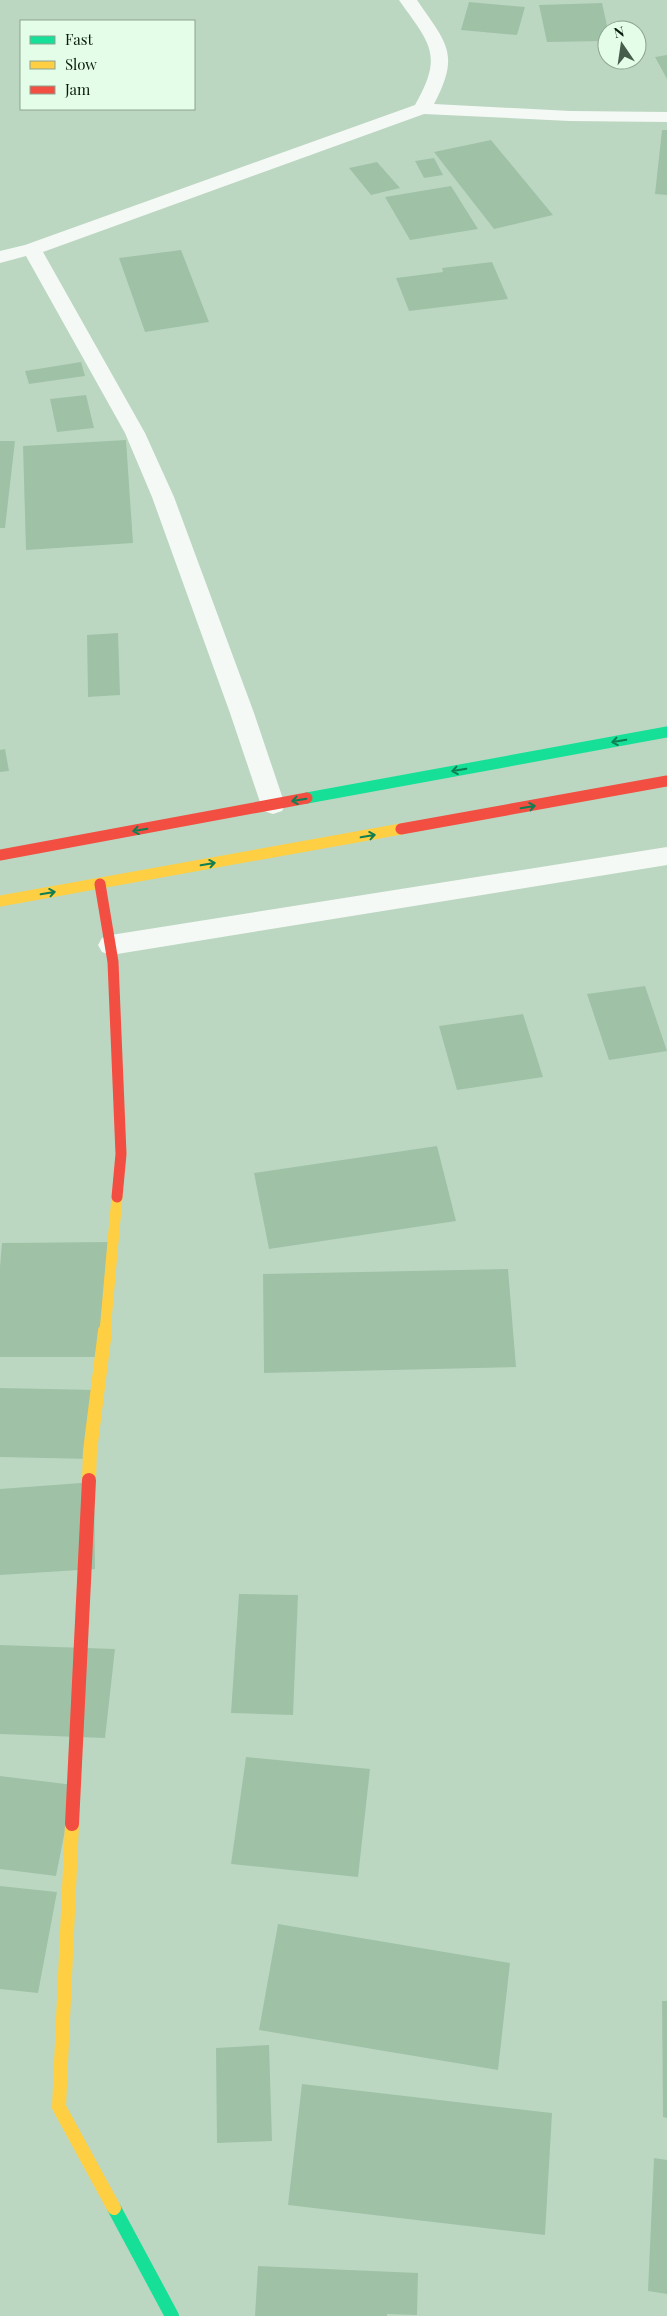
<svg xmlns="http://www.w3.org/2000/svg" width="667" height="2316" font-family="'Playfair Display',serif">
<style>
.building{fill:#9fc2a7}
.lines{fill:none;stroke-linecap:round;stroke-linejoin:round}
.street{fill:#f5f9f6;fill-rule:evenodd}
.fast-far1{stroke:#16e098;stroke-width:11}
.fast{stroke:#16e098;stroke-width:14}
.slow-far1{stroke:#ffcf43;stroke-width:11}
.slow{stroke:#ffcf43;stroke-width:14}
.jam-far1{stroke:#f24e42;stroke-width:11}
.jam{stroke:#f24e42;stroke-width:14}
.oneway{stroke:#0f7e52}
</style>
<rect width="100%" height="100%" fill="#bcd7c1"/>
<path class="building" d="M469 2 525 7 517 35 461 30Z
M602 3 608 30 607 41 547 42 539 5Z
M667 55V79L655 57Z
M662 130H667V195L655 194Z
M491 140 553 215 494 229 434 152Z
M434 158 443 175 424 178 415 161Z
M377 162 400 188 371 195 349 168Z
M451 186 478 229 410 240 385 197Z
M181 250 209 322 145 332 119 258Z
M492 262 508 299 409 311 396 278 443 272 442 268Z
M81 362 85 376 29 384 25 371Z
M86 395 94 428 57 432 50 399Z
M126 440 133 543 26 550 23 446Z
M0 441H15L5 528H0Z
M118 633 120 695 88 697 87 635Z
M5 749 9 771 0 772V750Z
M645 986 667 1051 609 1060 587 994Z
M523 1014 543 1077 457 1090 439 1026Z
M437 1146 456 1221 269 1249 254 1173Z
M108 1242 101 1357H0V1267L2 1243Z
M508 1269 516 1367 264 1373 263 1274Z
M0 1388 97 1390 91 1459 0 1457Z
M94 1482 95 1569 0 1575V1489Z
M239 1594 298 1595 293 1715 231 1713Z
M0 1645 115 1649 105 1738 0 1734Z
M246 1757 370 1769 358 1877 231 1864Z
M0 1776 74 1785 56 1876 0 1869Z
M0 1886 57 1892 38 1993 0 1989Z
M278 1924 510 1963 498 2070 259 2030Z
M662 2001H667V2118L663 2117Z
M269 2045 272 2141 217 2143 216 2048Z
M302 2084 552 2113 545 2235 288 2205Z
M654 2158 667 2160V2294L648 2291Z
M258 2266 418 2273 417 2315 387 2314V2316H255Z"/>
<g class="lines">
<path class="street" d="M399 0H417C446 43 461 53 434 104L570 111 667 112V122L570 121 424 114 43 252 145 433 174 497 254 713 285 805 282 811 273 814 264 811 261 805 230 713 152 497 125 433 26 256 0 263V251L25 245 415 105C444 54 430 44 399 0Z
M667 847V865L111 955 102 952 98 945 102 938 111 935Z"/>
<path class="fast-far1" d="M307 798 667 732"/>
<path class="fast" d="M114 2208 172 2316"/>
<path class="slow-far1" d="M0 901 401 829
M105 1332 117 1197"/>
<path class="slow" d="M89 1480 90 1451 105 1331
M72 1824 59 2107 114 2208"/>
<path class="jam-far1" d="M401 829 667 781
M0 855 307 798
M100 884 113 962 121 1154 117 1197"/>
<path class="jam" d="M72 1824 89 1480"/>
</g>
<defs><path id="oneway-shaft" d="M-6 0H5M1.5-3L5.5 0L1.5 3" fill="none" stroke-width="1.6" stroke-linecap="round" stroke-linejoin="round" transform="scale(1.25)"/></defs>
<g class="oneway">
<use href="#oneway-shaft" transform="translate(619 741) rotate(170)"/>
<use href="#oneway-shaft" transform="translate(459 770) rotate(170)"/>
<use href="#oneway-shaft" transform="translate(299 800) rotate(170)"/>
<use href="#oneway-shaft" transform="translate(528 807) rotate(-10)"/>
<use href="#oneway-shaft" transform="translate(140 830) rotate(170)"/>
<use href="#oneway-shaft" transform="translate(368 836) rotate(-10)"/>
<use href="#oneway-shaft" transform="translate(208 864) rotate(-10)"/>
<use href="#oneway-shaft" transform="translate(48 893) rotate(-10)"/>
</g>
<rect x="20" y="20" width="175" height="90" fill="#e4fde8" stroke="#8ca390"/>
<rect x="30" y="36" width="25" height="8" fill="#16e098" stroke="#8ca390"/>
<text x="65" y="45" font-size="15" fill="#081c0d">Fast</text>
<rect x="30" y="61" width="25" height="8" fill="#ffcf43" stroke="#8ca390"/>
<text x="65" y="70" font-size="15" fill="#081c0d">Slow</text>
<rect x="30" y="86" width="25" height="8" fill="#f24e42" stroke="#8ca390"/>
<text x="65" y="95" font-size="15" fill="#081c0d">Jam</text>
<g transform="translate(622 45) rotate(347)"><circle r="24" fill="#e4fde8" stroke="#8ca390"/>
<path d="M0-4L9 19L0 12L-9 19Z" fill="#475d4c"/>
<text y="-8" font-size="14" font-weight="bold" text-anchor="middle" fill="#081c0d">N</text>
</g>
</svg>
